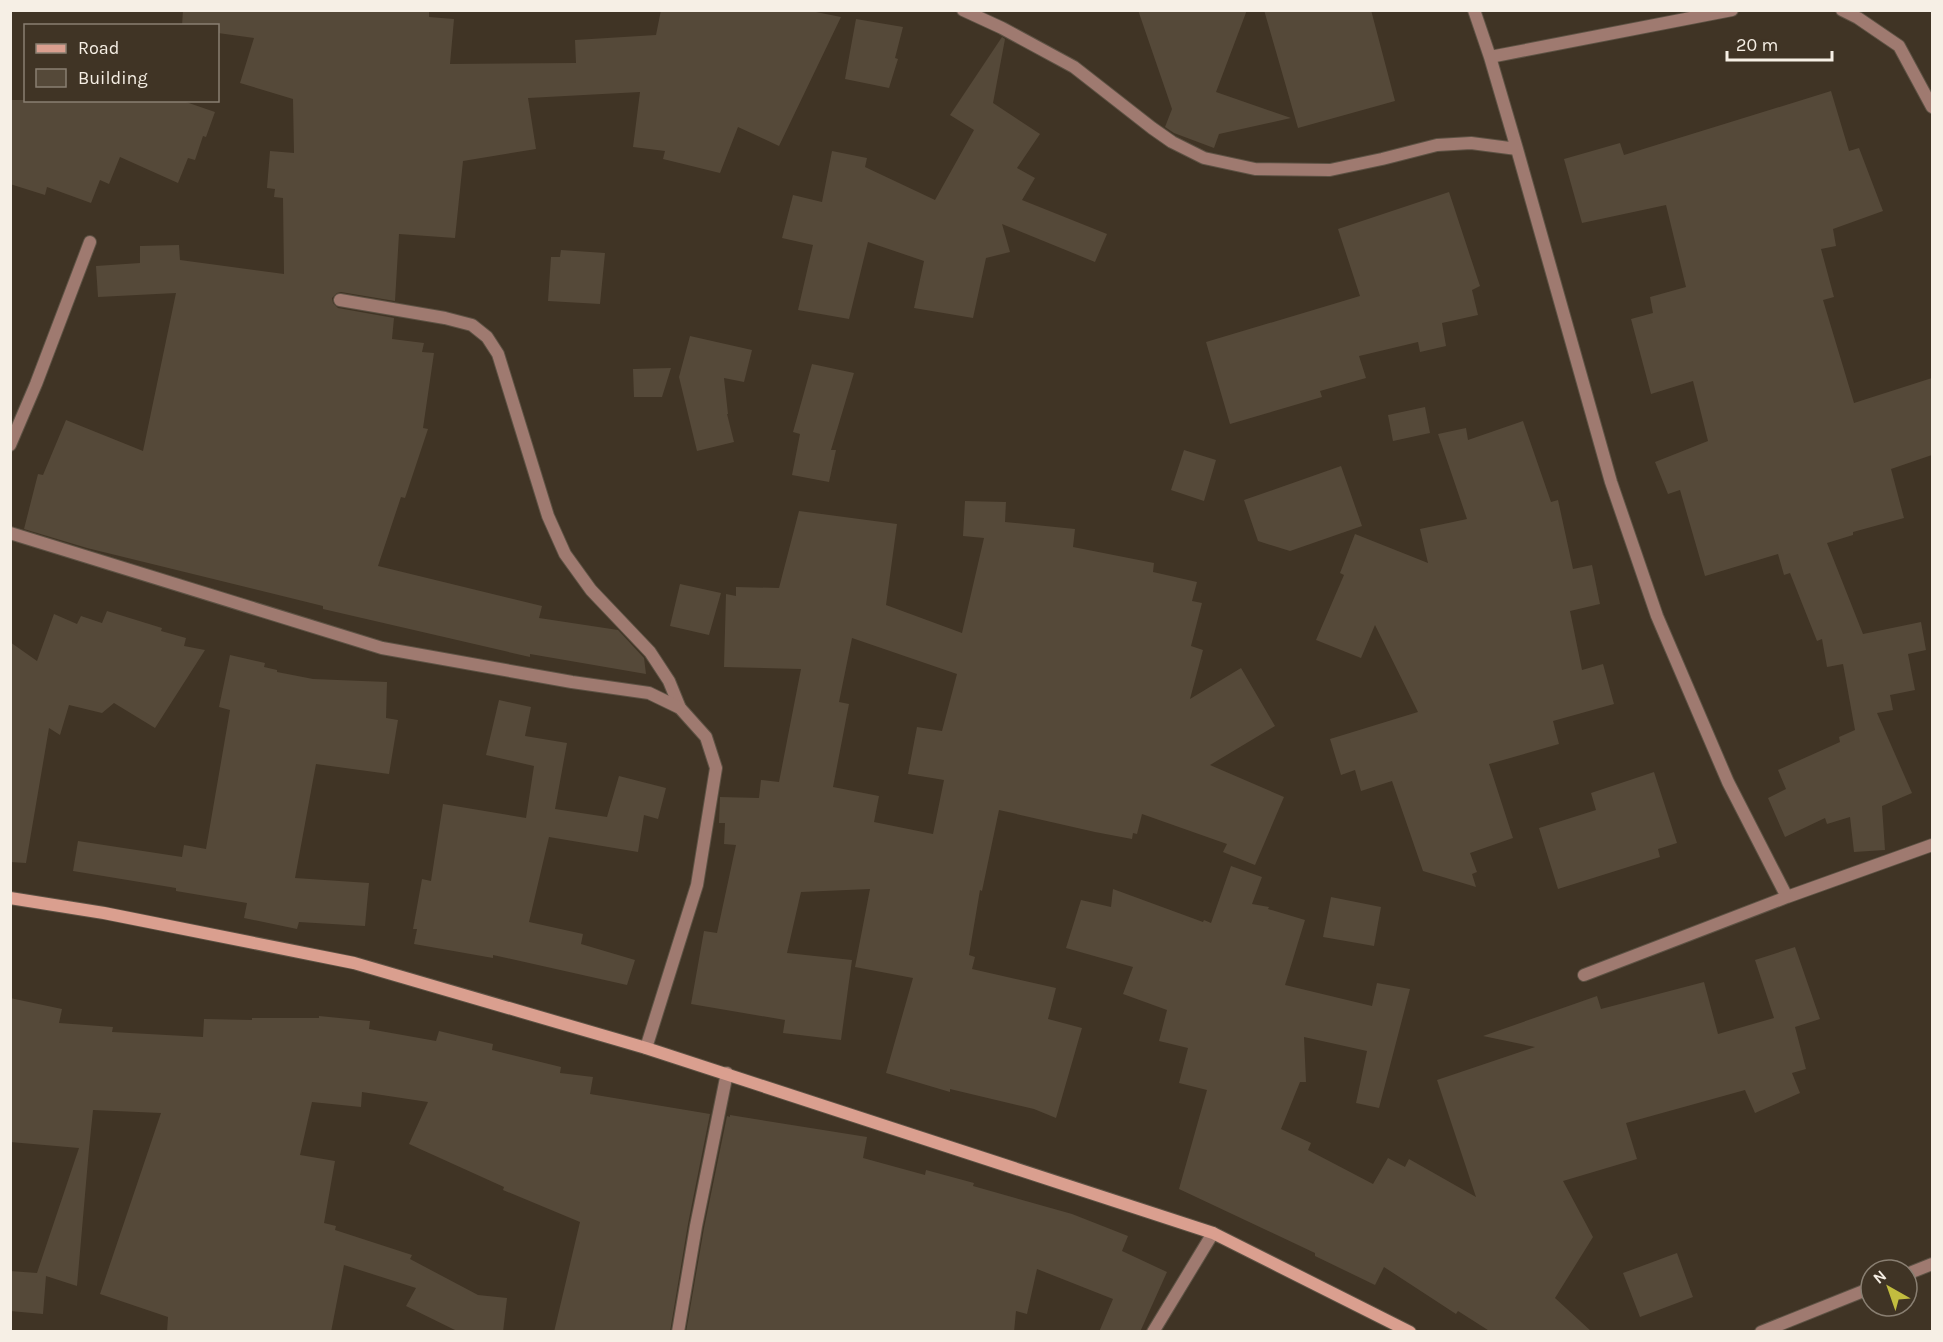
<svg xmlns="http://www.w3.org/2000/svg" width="1943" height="1342" font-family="Karla,sans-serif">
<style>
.building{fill:#554939;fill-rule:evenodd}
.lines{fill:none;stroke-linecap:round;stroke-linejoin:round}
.service-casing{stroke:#5d5244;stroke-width:14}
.minor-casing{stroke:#5d5244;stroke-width:14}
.secondary-casing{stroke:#5d5244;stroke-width:14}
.service{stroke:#9f7a70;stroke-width:12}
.minor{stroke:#9f7a70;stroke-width:12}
.secondary{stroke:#da9f8f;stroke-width:12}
</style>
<rect width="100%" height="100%" fill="#403425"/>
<path class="building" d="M183 10H429V17L454 19 450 64 576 63 575 40 656 35 661 10H806L841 17 779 146 738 127 720 173 663 159 665 151 633 147 640 92 528 98 536 149 463 161 455 238 399 234 395 301 341 292 337 293 332 298 333 303 338 308 394 318 392 339 424 343 422 352 434 353 423 428 428 429 405 498 401 497 378 566 542 606 539 618 618 630 644 658 646 674 530 654V657L323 609V606L87 548 24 529 38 474 43 475 66 420 143 451 176 293 98 297 96 266 140 263V246L179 245 180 260 284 274 283 198 274 197 275 189 267 188 270 151 294 153 293 99 240 83 254 38 218 33V26H182Z
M1138 10H1247L1216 92 1291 118 1219 134 1214 148 1174 133 1165 127 1172 109Z
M1264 10H1371L1395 101 1298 128Z
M856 19 903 27 895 58 898 59 889 88 845 79Z
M1002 37 1005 39 993 103 1040 134 1017 168 1035 178 1022 200 1107 234 1095 262 1002 224 1010 252 986 258 973 318 914 308 924 261 868 242 849 319 798 310 813 245 782 238 793 195 822 202 832 151 867 158 865 167 935 200 974 130 950 115Z
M1831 91 1849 151 1859 148 1883 211 1833 229 1836 246 1821 249 1834 297 1823 300 1854 403 1932 378V455L1891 469 1904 518 1853 532V535L1827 543 1863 634 1921 622 1926 650 1908 654 1915 690 1890 695 1893 710 1877 713 1912 793 1882 806 1885 850 1854 852 1850 817 1827 824 1825 818 1785 837 1768 798 1786 789 1778 770 1840 742 1839 737 1855 730 1843 664 1827 667 1822 639 1817 641 1790 573 1784 575 1778 554 1705 576 1680 490 1668 494 1655 462 1708 441 1693 381 1651 394 1631 319 1653 313 1650 297 1686 287 1666 205 1582 223 1564 159 1620 143 1624 155Z
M10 100H180L215 112 206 137 203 136 195 160 188 158 178 183 120 157 109 184 100 180 91 203 47 187 45 195 10 184Z
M1449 192 1480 286 1472 290 1478 315 1442 323 1446 346 1420 352 1418 342 1359 356 1366 378 1320 391 1322 397 1230 424 1206 342 1360 296 1338 229Z
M561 250 605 253 600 304 548 301 551 257H560Z
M690 336 752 350 744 382 724 378 728 414H727L734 442 697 451 679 377Z
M812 364 854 373 831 450H836L829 482 792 475 800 434 793 432Z
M671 368 662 397H634L633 369Z
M1425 407 1430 433 1393 441 1388 415Z
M1523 421 1551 502 1558 500 1573 569 1592 565 1600 604 1570 611 1582 670 1603 664 1614 704 1553 721 1559 744 1489 764 1513 838 1470 853 1477 872 1472 874 1476 887 1423 871 1392 781 1361 791 1355 770 1341 775 1330 739 1418 712 1375 625 1361 658 1316 640 1344 575 1340 573 1355 534 1428 563 1420 529 1467 519 1438 434 1466 428 1468 440Z
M1184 450 1216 460 1204 501 1171 490Z
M1341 466 1362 526 1290 551 1258 541 1244 500Z
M965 501 1006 502 1005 522 1075 529 1073 547 1154 563 1153 572 1197 582 1192 601 1202 603 1191 646 1203 650 1190 699 1241 668 1275 726 1210 765 1284 797 1255 865 1223 852 1227 844 1142 814 1137 834 1133 833 1132 839 1095 832 999 810 982 891 980 890 969 955 975 957 972 969 1056 988 1048 1019 1082 1028 1056 1118 1034 1109 950 1089V1092L886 1073 913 978 855 967 870 889 801 892 787 953 852 960 841 1040 783 1033 785 1020 691 1004 704 931 717 933 736 845 724 844 725 823H719L720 797 759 798 761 780 779 782 801 669 724 667 726 594 736 596V587L779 588 799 511 897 524 886 605 962 633 984 538 963 536ZM852 638 957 674 942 731 917 727 908 774 944 780 933 834 874 822 879 796 833 787 849 704 839 702Z
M680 584 721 593 709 635 670 626Z
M107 611 162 628 161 631 186 638 184 646 205 650 155 728 114 703 102 713 69 705 60 735 49 728 26 863 10 862V642L37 661 54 614 77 624 81 616 102 623Z
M230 655 265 663 264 667 277 670V672L313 679 387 682 386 718 398 720 389 774 316 764 295 878 369 883 365 926 299 922 297 929 244 918 247 903 176 891V888L73 871 78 841 182 857 184 845 206 849 230 710 219 707Z
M499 700 531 707 525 736 567 743 555 809 607 817 619 776 666 788 658 819 644 815 638 852 549 837 529 922 583 934 581 944 635 960 627 985 493 955V958L414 944 417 929H413L422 879 431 881 443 804 526 818 534 766 486 755Z
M1654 772 1677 843 1658 849 1660 857 1558 889 1539 828 1596 810 1591 793Z
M1231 866 1262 877 1252 904 1269 907 1268 909 1305 920 1285 985 1372 1006 1377 983 1410 989 1379 1108 1356 1103 1367 1051 1304 1037 1306 1082H1300L1281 1129 1311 1143 1308 1150 1373 1184 1388 1158 1405 1167 1409 1159 1476 1197 1437 1080 1535 1047 1483 1036 1597 996 1601 1009 1704 982 1718 1034 1774 1018 1755 960 1795 947 1820 1019 1795 1027 1806 1069 1792 1073 1800 1093 1755 1113 1745 1090 1626 1123 1637 1159 1563 1181 1593 1237 1555 1298 1592 1332H1491L1458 1311 1456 1314 1384 1267 1375 1285 1315 1256V1253L1179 1189 1207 1090 1179 1083 1188 1048 1159 1041 1167 1010 1123 994 1133 967 1066 948 1081 900 1111 907 1113 889 1203 922 1204 920 1211 923Z
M1331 897 1381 907 1374 946 1323 937Z
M10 998 62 1009 59 1023 113 1027 112 1032 203 1037 204 1019 252 1020V1018H319V1016L370 1021 369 1029 436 1041 439 1031 493 1044 492 1050 561 1067 560 1073 593 1077 590 1094 710 1114 688 1224 670 1332H554L580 1222 503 1190 504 1187 409 1144 428 1102 362 1092 361 1107 312 1102 300 1155 335 1161 324 1223 336 1226 335 1230 412 1255 410 1259 478 1295 507 1298 503 1332H459L406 1306 416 1288 344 1265 331 1332H167L168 1317 100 1294 161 1113 93 1110 89 1149 82 1148 89 1149 77 1286 46 1276 43 1314 10 1311V1271L37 1273 79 1148 10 1142Z
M730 1115 867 1137 863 1158 925 1175 926 1170 974 1183 973 1186 1072 1214 1128 1236 1122 1251 1167 1272 1140 1332H1099L1113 1299 1037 1269 1027 1314 1016 1311 1014 1332H686L704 1228 727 1116 730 1117Z
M1677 1253 1693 1297 1640 1317 1623 1273Z"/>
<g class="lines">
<defs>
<path id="service" d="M340 300 445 318 472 325 487 337 498 354 548 516 565 554 591 590 650 652 669 681 680 708"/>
<path id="minor" d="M963 10 1002 28 1074 67 1152 128 1172 142 1204 158 1255 169 1330 170 1382 159 1437 145 1471 143 1517 149
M1474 10 1490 57 1517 149 1611 482 1657 616 1728 782 1787 897
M1842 10 1858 18 1899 46 1932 107
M1490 57 1732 10
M10 445 36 384 90 242
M10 533 382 648 572 682 649 693 680 708 706 737 716 768 697 885 646 1048
M1584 975 1787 897 1932 845
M1907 1274 1932 1264
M678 1332 696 1226 727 1073
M1153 1332 1213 1233
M1761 1332 1871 1288"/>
<path id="secondary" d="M10 898 104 913 354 963 646 1048 1213 1233 1410 1332"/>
</defs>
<use href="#service" class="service-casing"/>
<use href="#minor" class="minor-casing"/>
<use href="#secondary" class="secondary-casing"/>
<use href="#service" class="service"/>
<use href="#minor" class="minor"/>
<use href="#secondary" class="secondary"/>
</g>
<rect width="1943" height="1342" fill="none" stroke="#f6efe5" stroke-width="24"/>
<rect x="24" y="24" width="195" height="78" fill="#403425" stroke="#897f72" stroke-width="1.5"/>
<rect x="36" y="44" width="30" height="9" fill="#da9f8f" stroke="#897f72" stroke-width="1.5"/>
<text x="78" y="54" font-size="18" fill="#f6efe5">Road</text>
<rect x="36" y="69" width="30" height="18" fill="#554939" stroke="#897f72" stroke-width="1.5"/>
<text x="78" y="84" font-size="18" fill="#f6efe5">Building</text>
<g transform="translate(1889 1288) rotate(320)"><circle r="28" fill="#403425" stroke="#897f72" stroke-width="1.5"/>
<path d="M0-4.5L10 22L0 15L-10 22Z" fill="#c2bd3f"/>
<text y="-9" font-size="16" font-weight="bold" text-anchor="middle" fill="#f6efe5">N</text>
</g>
<path d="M1727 51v9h105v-9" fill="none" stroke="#f6efe5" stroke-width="3"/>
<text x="1736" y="51" font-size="18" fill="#f6efe5" stroke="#403425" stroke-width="4.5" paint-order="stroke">20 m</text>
</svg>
